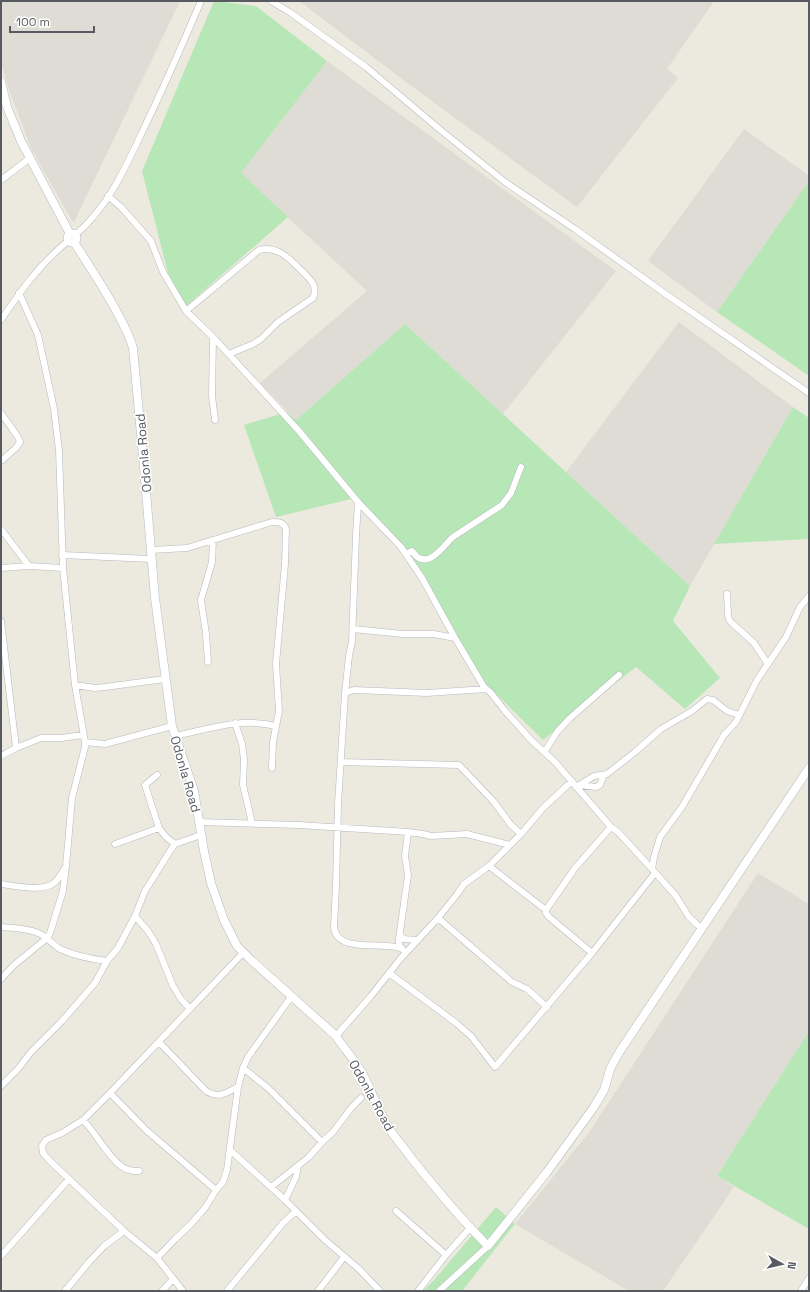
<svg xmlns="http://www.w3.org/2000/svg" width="810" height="1292" font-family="'Space Grotesk',sans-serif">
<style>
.industrial{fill:#dfdcd6}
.green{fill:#b7e7b7}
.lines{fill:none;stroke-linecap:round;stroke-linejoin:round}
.street-casing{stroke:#b6b9bf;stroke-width:7}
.secondary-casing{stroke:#b7bbc2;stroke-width:9}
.street{stroke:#fff;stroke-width:6}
.secondary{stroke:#fff;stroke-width:8}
.labels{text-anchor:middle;stroke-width:3;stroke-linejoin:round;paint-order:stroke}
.street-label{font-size:13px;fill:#575b61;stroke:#fff}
</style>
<rect width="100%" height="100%" fill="#ece9de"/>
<path class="industrial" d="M1 1H180L74 222 71 219 31 148 9 90 1 62Z
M299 1H714L667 69 678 78 577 207 414 88Z
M327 61 616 271 503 414 405 324 296 420 260 383 367 291 240 173Z
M744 129 809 176V181L717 312 648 261Z
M679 322 793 407 690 586 566 472Z
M758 873 809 904V1031L717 1176 734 1187 663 1291H629L515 1224 590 1131Z"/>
<path class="green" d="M214 1 256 6 327 61 241 173 288 217 186 306 168 273 142 171Z
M809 181V376L717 312Z
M405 324 690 586 673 621 720 678 685 709 636 667 543 740 487 685 442 616 420 578 397 545 351 499 276 517 244 425 287 412 296 420Z
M793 407 809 418V539L714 544Z
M809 1031V1229L717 1176Z
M496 1207 515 1224 462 1291H423L434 1280Z"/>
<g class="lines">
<defs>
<path id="street" d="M271 1 291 13 366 67 438 128 505 182 575 229 667 295 809 393
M1 180 30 158
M108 196 121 207 151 241 163 272 186 311 213 337 299 431 358 502 401 547 422 578 455 638 484 687 491 693 505 711 531 740 555 762 611 827 618 832 652 869 676 896 689 917 702 929
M75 235C109 207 127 164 145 126 165 85 183 43 201 1
M186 311 259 250C266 248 274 249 281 253 288 257 312 279 314 286 315 290 315 294 313 298L278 322 261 339 253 344 229 354
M1 320C22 289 39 265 68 241
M213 337 212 396 215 420
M1 413 18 437 20 442 16 448 1 461
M358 502 356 536 352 641 349 656 345 693 338 804 336 885 334 927C336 950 371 944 388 946 392 946 396 947 400 948
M1 529 29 566
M151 550 187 548 272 522C279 522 283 522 286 529L285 564 276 664 279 711 273 742 272 768
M406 554 412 551C414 553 416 557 419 558 432 565 445 544 453 537L502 505 511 493 521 467
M62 555 151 559
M1 568 29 566 63 568
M727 594 728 615 729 620 733 624 754 643 768 664
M1 621 16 748
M353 629 403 634H434L455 638
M208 662 206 634 201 600 212 562 213 540
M75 685 95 688 105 687 165 679
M345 693 354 690 427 693 486 689
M235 723 242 744 244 760 243 785 252 823
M175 736C209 729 241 717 276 726
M85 742 105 744 172 726
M545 751 557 732 569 719 619 675
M1 756 16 748 41 738H61L83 735
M341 762 459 765 494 802 511 825 521 834
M157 775 145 785 159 828
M579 785 596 787 600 785 604 775
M576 787 594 776 607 774 635 752 661 729 692 711 707 699 713 700 727 711 739 715
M199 822 299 825 408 832 423 834 431 836 467 834 510 845
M115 844 159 828 166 837 175 844
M489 866 546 910
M652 869 654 857 660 837 682 807 724 735 736 722 757 680 786 637 800 607 809 596
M1 884C14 886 44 892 54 883 59 879 62 872 65 868
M135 916 148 931 156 944 173 986 181 999 190 1009
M438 918 512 982 527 989 547 1007
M1 927C12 928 27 928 38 933 46 936 52 944 60 949 75 956 91 959 107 961
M400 936 404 939 417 940
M403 950 399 945V939L408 875 405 856 408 832
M592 953 549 917 546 913V910L575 868 611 827
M389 973 456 1023 471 1036 495 1067 592 953 655 873
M1 979 14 965 46 939 50 933 63 891 66 866 72 798 85 747V742L75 685 63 568 59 450 54 409 38 335 19 293
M336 1036 371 996 401 958 438 918 458 893 464 884 489 866 521 834 543 808 572 781
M159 1042 206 1091C220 1099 225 1093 238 1087
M243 1068 268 1088 322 1142
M1 1086 18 1069 31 1052 62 1021 95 983 107 961 118 948 135 916 145 891 170 851 175 844 201 835
M110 1093 146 1130 216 1190
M83 1120C96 1133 111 1162 126 1169 130 1171 135 1171 139 1171
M230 1150 285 1200 325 1240 359 1269 380 1291
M271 1187 309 1157 322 1142 333 1132 352 1107 361 1098
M285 1200 296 1177 298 1166
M396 1211 446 1255
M1 1256 69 1179
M157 1258 175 1239 190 1225 205 1208 216 1190 223 1182 227 1170 238 1087 243 1068 248 1057 291 997
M65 1291 89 1262 104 1246 124 1231
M162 1291 173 1279
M183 1291 157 1258 124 1231 51 1162 43 1153 42 1146 46 1140 62 1133 83 1120 110 1093 243 953
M227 1291 283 1223 296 1211
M318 1291 344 1257
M418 1291 446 1255 470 1228
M439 1291 488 1246
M801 1291 809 1278"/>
<path id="secondary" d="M1 82 7 107 21 141 70 234
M67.5 238a4.5 4.5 0 1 1 9 0a4.5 4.5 0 1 1-9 0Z
M74 242C86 261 98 279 109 298 118 314 128 330 133 348L143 456 155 598 172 726 194 791 204 851 211 883 224 920 237 946 251 960 336 1036C344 1049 356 1061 363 1075 373 1093 379 1113 390 1130 397 1140 405 1149 412 1159 436 1189 461 1219 488 1246L547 1172 594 1107 604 1090 611 1067 620 1051 809 768"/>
</defs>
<use href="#street" class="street-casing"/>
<use href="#secondary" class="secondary-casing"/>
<use href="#street" class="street"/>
<use href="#secondary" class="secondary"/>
</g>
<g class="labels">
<g class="street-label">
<text transform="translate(143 453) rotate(-95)" y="5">Odonla Road</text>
<text transform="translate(186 774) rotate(74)" y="5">Odonla Road</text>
<text transform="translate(372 1095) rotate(61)" y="5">Odonla Road</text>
</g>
</g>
<rect width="810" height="1292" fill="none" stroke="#575b61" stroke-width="4"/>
<g transform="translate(782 1264) rotate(98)" stroke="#ffffff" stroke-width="3" paint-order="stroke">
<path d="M0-3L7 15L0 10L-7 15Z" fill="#575b61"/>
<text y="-6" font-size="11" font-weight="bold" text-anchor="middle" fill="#575b61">N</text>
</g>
<path d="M10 26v6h84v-6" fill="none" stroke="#575b61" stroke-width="2"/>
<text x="16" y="26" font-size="12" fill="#575b61" stroke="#ffffff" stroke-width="3" paint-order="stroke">100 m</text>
</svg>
